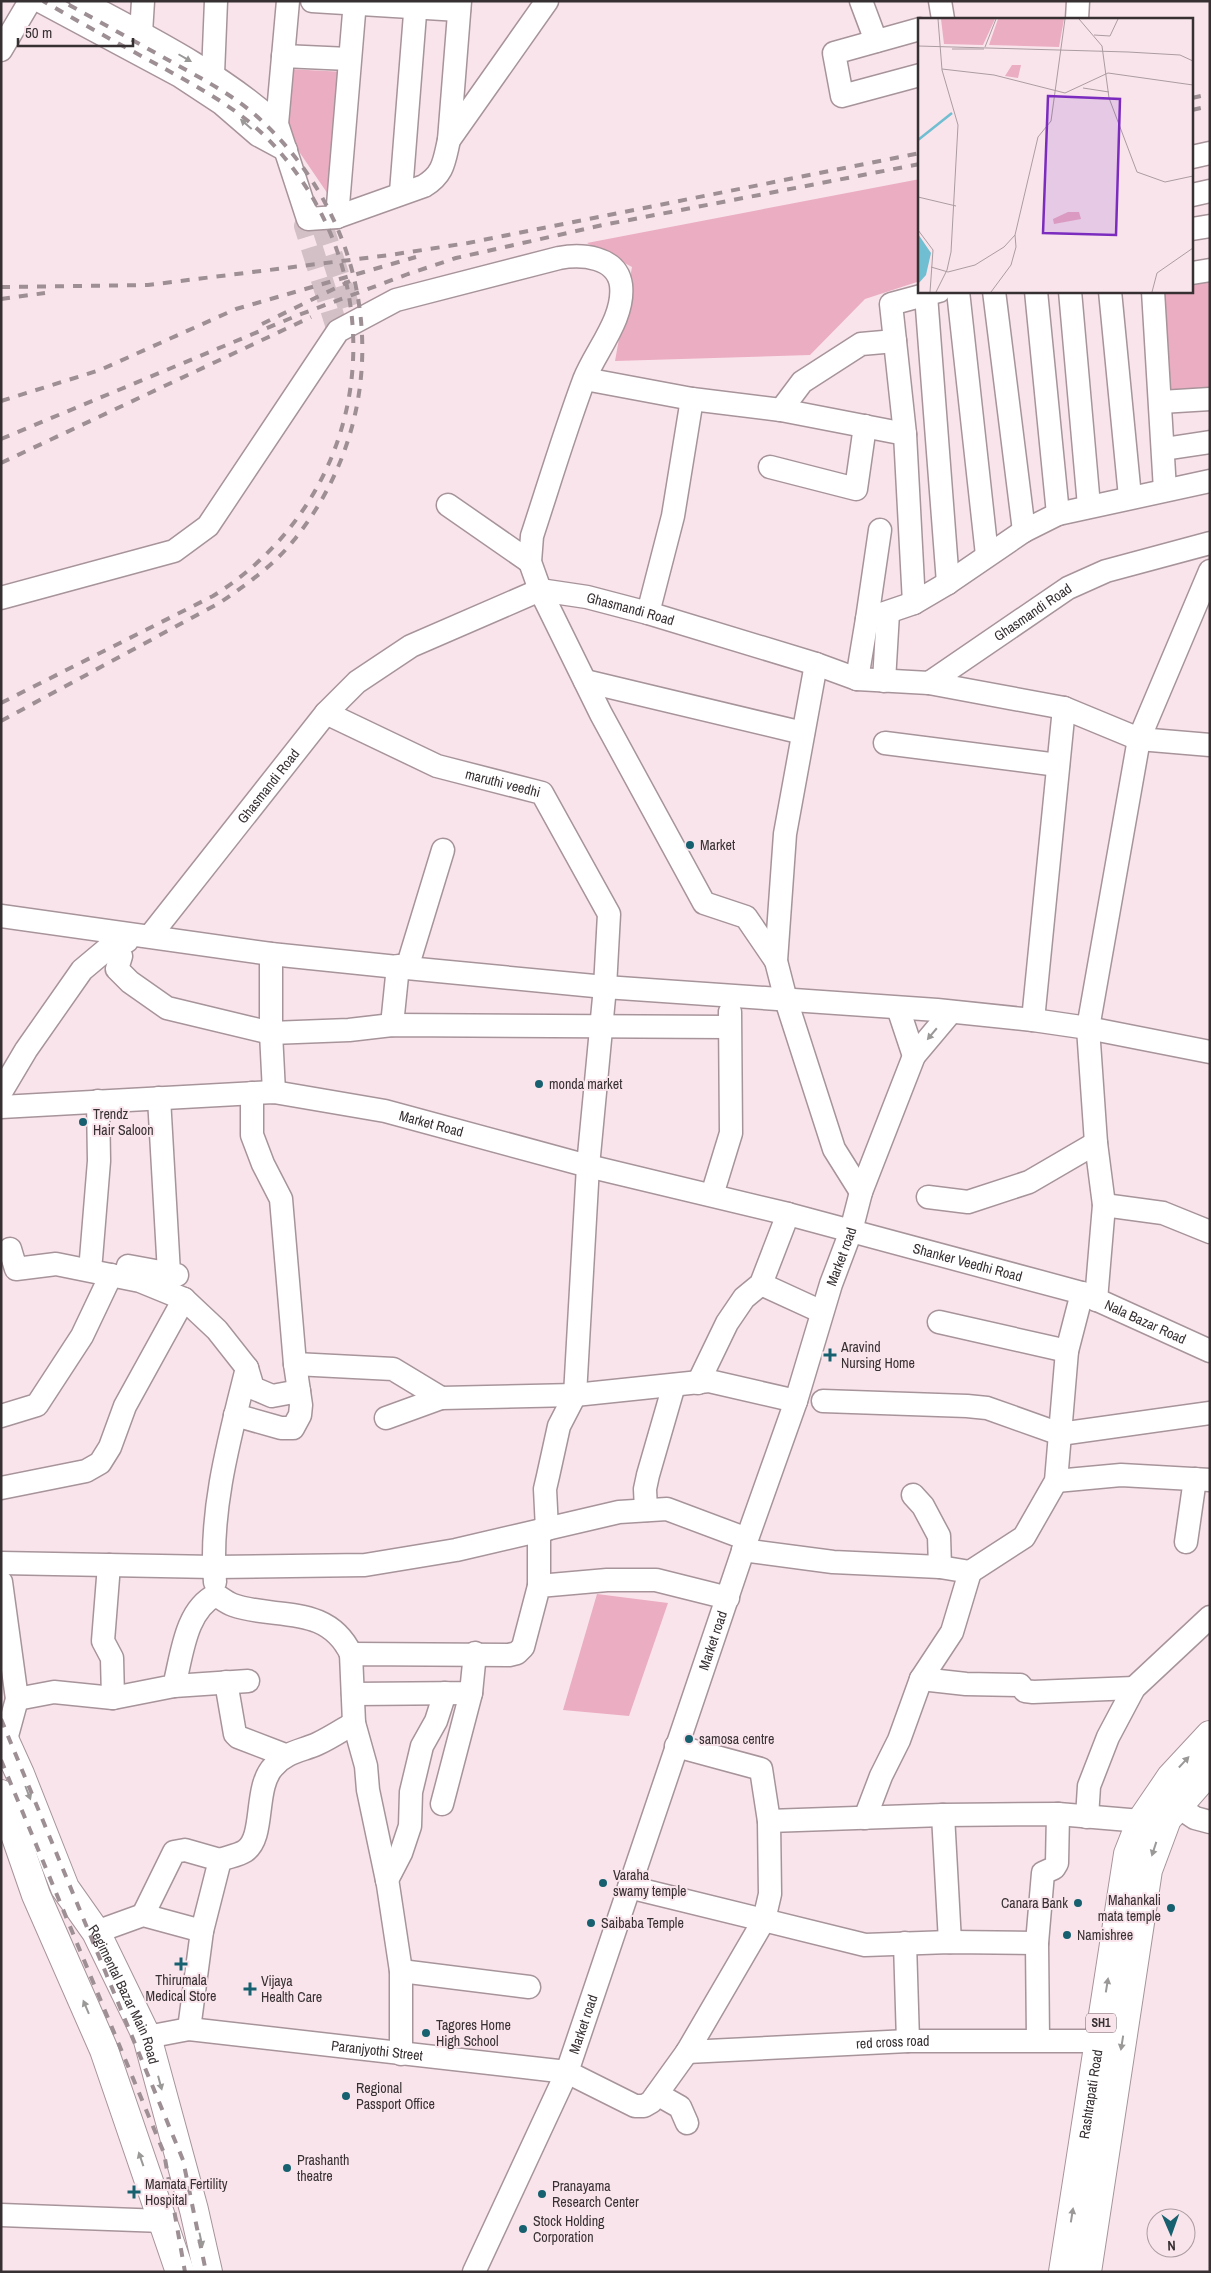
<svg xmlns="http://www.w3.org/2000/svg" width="1211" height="2273" font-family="'Archivo Narrow',sans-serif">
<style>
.green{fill:#ebadc2}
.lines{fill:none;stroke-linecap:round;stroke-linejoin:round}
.minor-tunnel{stroke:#d2c0c6;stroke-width:22;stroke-dasharray:22 11;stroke-linecap:butt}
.minor-casing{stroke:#a7949a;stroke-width:25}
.major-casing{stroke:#a7949a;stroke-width:30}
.minor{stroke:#fff;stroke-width:22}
.major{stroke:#fff;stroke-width:28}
.rail{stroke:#9d8f94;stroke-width:4;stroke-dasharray:9 9;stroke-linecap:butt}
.oneway{fill:#9b9898}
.poi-dot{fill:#17606f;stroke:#f9e4eb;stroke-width:2}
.labels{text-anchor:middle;stroke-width:4;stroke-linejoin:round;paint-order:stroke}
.shield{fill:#f9e4eb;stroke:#71666a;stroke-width:1}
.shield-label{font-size:12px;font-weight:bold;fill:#373032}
.street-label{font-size:14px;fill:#373032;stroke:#f9e4eb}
.poi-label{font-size:14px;fill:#373032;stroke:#f9e4eb;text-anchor:start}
.inset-river{fill:none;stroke:#6fbed1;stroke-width:2.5}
.inset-road{fill:none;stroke:#ab9ca1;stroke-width:1}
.view{fill:#7b2cbf;fill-opacity:0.15;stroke:#7b2cbf;stroke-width:2.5}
.inset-edge{fill:none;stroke:#373032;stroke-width:2.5}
</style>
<rect width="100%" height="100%" fill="#f9e4eb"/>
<path class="green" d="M287 69 346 72 334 203 283 128Z
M920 179V281L865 299 810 355 615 361 632 267 587 243Z
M1210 279V395L1171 397 1164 291H1192V282Z
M597 1594 668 1603 629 1716 563 1710Z"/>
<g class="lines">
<path class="minor-tunnel" d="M338 331 305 226 308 219 321 222 354 323"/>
<defs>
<g id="minor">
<path d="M40 1 180 76 221 103 258 135 286 150"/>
<path d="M81 1C150 38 219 72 277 124"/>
<path d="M288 1 277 124 308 219 337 217 424 186C444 174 444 161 449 140L547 1"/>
<path d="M312 1 459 10"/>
<path d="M861 1 876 41"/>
<path d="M940 1 943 19"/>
<path d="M1077 19 1078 1"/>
<path d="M920 29 834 53 842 96 920 75"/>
<path d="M141 33 143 1"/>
<path d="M1 50 30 1"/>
<path d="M283 56 349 59"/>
<path d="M209 87 213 74 216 1"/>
<path d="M449 140 460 1"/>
<path d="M1192 157 1210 153"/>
<path d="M401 192 416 1"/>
<path d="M1192 195 1210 191"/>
<path d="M337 217 355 1"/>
<path d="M1192 229 1210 226"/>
<path d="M1192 273 1210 270"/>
<path d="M958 291 987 555"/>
<path d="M994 291 1024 531"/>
<path d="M1036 291 1058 514"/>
<path d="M1070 291 1089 506"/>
<path d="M1110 291 1130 497"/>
<path d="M1153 291 1165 490"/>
<path d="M926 295 948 583"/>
<path d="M585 379 692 399 781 410 905 434"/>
<path d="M1161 402 1210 399"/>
<path d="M781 410 802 382 861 344 895 341"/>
<path d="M1164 449 1210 442"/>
<path d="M770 467 856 489 865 426"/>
<path d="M448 505 530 562"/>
<path d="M1 598 174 551 208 526 338 331 396 300 559 258C581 254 617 256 621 285 625 318 596 350 584 380 565 431 549 484 532 536L530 562 540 590 601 714 704 903 746 917 776 961"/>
<path d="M914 603 905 434 891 304 939 291"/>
<path d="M648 613 673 516 692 399"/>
<path d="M867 619 880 530"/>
<path d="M816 664 785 834 776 961 786 1000 834 1149 861 1192"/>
<path d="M857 679 867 619 914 603 948 583 1024 531 1058 514 1210 481"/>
<path d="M585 681 803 733"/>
<path d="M884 681 888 613"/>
<path d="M929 683 1064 708 1139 739 1210 745"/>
<path id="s1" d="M326 713 437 766 542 793 609 914 605 987 588 1166 575 1395 559 1426 548 1476 545 1489 547 1529"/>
<path d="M885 743 1058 765"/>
<path d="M1 916 271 954 407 968 605 987 937 1010 1033 1020 1088 1028 1210 1052"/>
<path id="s2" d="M150 936 326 713 357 682 411 646 540 590 587 597 648 613 816 664 857 679 929 683 1068 588 1106 571 1210 543"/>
<path d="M113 944 121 956 117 969 130 982 167 1008 271 1033 349 1030 392 1025 729 1027"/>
<path d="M271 954V1033L274 1092"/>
<path d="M407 968 443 850"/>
<path d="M898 1008 914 1056"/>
<path d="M1033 1020 1064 708"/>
<path d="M392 1025 398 966"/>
<path d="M1 1092 26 1050 82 970 113 944 127 941"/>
<path d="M159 1098 169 1273"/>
<path id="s3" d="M1 1107 274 1092 385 1111 588 1166 788 1214 1082 1293 1210 1351"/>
<path d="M712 1195 731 1133 730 1012"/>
<path d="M928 1197 968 1202 1029 1182 1096 1143"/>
<path d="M1104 1205 1163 1213 1210 1232"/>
<path d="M10 1249 16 1269 56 1264 140 1281 184 1299 217 1330 247 1368 253 1388 272 1396 299 1391"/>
<path d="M91 1259 99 1161 98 1101"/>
<path d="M128 1266 177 1275"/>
<path d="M761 1284 822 1312"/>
<path d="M1096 1300 1104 1205 1096 1143 1088 1028 1139 739 1210 571"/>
<path d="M939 1322 1067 1351 1082 1293"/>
<path d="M295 1364 393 1369 441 1398"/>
<path d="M698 1383 727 1323 744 1298 761 1284 788 1214"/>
<path d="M823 1401 967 1406 987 1408 1060 1434 1210 1413"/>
<path d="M235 1415 281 1428H293L300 1415 301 1405 295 1364 281 1199 263 1164 252 1135V1093"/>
<path d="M1 1416 37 1405 82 1336 111 1275"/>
<path d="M386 1418 441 1398 575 1395 709 1381 796 1401"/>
<path d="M1056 1481 1121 1475 1210 1480"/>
<path d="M1 1488 86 1471 100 1463 110 1447 125 1406 184 1299"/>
<path d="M913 1495 923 1506 939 1536 940 1567"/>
<path d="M646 1510 645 1489 648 1475 674 1385"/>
<path d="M539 1531V1586"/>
<path d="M1186 1542 1195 1479"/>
<path d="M743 1550 833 1562 940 1567 970 1572 1024 1537 1056 1481 1067 1351"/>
<path d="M1 1563 214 1567 365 1565 456 1550 619 1512 667 1509 747 1539"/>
<path d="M109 1565 103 1641 112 1658 113 1698"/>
<path d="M1 1582 17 1699 5 1743"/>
<path d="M215 1582C209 1511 230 1436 247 1368"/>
<path d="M216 1595C221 1598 227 1603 233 1605 275 1620 327 1603 351 1654"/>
<path d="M921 1679 966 1684 1020 1685 1025 1691 1033 1692 1134 1688"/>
<path d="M226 1682 235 1734 238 1737 285 1755"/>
<path d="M174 1686 248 1681"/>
<path d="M353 1694 471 1693 475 1653"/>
<path d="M17 1699 54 1692 113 1698 174 1686C182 1656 185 1610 216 1595"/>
<path d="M676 1746 761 1769 769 1821 943 1815 1058 1814 1141 1821"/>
<path d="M442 1804 471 1693"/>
<path d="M1177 1806 1195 1818 1210 1822"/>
<path d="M943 1815 950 1942"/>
<path d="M1087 1817 1089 1786 1108 1737 1134 1688 1210 1617"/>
<path d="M865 1818 881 1776 899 1740 921 1679 952 1632 970 1572"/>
<path d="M220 1860C228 1857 239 1855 245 1851 266 1837 253 1787 274 1766 286 1752 301 1751 317 1744 330 1738 342 1730 354 1723"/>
<path d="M387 1880 401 1853 410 1826 411 1792 422 1746 436 1721 445 1693"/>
<path d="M629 1887 865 1945 950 1942 1037 1943"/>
<path d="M143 1915 174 1852 185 1850 220 1860 202 1931"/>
<path d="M96 1932 143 1915 202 1931 189 2029"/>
<path d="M905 1943 908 2041"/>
<path d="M401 1971 529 1987"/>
<path id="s4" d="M147 2037 189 2029 567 2072 635 2106H644L651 2102 687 2052 764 1920 770 1894 769 1821"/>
<path d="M1038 2040 1037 1943 1043 1873 1054 1868 1057 1863 1058 1814"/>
<path id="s5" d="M687 2052 908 2041H1099"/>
<path d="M401 2054V1971L388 1885 368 1790 366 1766 354 1723 351 1654 509 1655 517 1653 523 1647 539 1586 607 1580H656L728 1598"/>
<path d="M657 2094 680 2107 687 2123"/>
<path d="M1 2215 163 2221"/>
<path id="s6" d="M474 2272 567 2072 747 1539 796 1401 831 1284 851 1231 861 1192 914 1056 951 1012"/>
</g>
<g id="major">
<path id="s7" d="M1 1732 20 1774 65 1888 96 1932 147 2037 194 2210 208 2272"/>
<path d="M1 1794 36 1895 104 2050 180 2272"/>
<path id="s8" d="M1063 2272 1128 1854 1141 1821 1171 1777 1210 1735"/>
<path d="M1087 2272 1148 1870 1167 1819 1210 1770"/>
</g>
</defs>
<use href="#minor" class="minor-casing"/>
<use href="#major" class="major-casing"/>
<use href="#minor" class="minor"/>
<use href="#major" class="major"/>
<path class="rail" d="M1192 98 1210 94
M1192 110 1210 106
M1 287 148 285 390 255 468 243 920 153
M1 299 45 293
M262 324 350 281
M1 401 100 370 236 309 416 257
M1 439 296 316 408 274 456 258 603 225 920 164
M1 463 311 317
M1 703 213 596C376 494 401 276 267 138 236 107 196 86 158 65 119 44 81 23 43 1
M1 721 221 602C247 584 274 565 294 540 397 412 381 234 263 122 236 96 202 79 170 61 134 41 98 21 62 1
M1 1719 183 2160 206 2272
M1 1760 164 2153 185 2272"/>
</g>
<defs><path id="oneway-solid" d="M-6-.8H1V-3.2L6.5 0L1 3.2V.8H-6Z" transform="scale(1.25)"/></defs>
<g class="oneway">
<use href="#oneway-solid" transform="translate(185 58) rotate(30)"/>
<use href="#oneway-solid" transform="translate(246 124) rotate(-139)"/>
<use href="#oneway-solid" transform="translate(932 1034) rotate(130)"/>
<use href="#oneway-solid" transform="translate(1184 1762) rotate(-47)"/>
<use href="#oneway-solid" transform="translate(28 1793) rotate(69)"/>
<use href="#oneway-solid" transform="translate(1154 1849) rotate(108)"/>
<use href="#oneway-solid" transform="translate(1107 1985) rotate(-81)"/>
<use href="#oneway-solid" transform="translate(86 2007) rotate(-113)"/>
<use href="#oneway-solid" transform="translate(1122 2043) rotate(99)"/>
<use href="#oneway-solid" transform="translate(160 2083) rotate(75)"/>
<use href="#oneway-solid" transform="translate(141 2159) rotate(-109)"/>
<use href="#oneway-solid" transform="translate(1072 2215) rotate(-81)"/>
<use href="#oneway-solid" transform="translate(201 2240) rotate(78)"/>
</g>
<g class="poi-dot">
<circle cx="690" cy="845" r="5"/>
<circle cx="539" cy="1084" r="5"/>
<circle cx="83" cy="1122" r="5"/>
<path d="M827.5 1347.5h5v5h5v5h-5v5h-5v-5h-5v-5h5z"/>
<circle cx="689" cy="1739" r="5"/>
<circle cx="603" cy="1883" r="5"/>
<circle cx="1078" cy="1903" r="5"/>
<circle cx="1171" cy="1908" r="5"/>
<circle cx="591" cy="1923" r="5"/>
<circle cx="1067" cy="1935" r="5"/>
<path d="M178.5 1956.5h5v5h5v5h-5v5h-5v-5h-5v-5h5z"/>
<path d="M247.5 1981.5h5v5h5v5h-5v5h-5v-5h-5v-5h5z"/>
<circle cx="426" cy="2033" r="5"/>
<circle cx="346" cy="2096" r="5"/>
<circle cx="287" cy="2168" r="5"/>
<path d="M131.5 2184.5h5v5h5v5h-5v5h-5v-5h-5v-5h5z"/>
<circle cx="542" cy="2194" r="5"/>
<circle cx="523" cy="2229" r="5"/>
</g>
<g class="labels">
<rect class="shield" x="1086" y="2013.5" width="30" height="19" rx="4"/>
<g class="shield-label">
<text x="1101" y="2027">SH1</text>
</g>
<g class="street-label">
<text dy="5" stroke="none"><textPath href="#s2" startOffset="626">Ghasmandi Road</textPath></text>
<text dy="5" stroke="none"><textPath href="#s2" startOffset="1061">Ghasmandi Road</textPath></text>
<text dy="5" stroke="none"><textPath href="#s1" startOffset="191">maruthi veedhi</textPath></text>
<text dy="5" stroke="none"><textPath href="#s2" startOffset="191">Ghasmandi Road</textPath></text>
<text dy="5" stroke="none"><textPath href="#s3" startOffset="434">Market Road</textPath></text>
<text dy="5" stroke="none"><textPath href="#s6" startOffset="1081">Market road</textPath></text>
<text dy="5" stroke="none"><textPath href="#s3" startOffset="988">Shanker Veedhi Road</textPath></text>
<text dy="5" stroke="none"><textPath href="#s3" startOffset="1176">Nala Bazar Road</textPath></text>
<text dy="5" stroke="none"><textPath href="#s6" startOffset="676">Market road</textPath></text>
<text dy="5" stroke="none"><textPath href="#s7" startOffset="291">Regimental Bazar Main Road</textPath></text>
<text dy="5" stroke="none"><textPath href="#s6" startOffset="271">Market road</textPath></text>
<text dy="5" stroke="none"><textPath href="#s5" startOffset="206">red cross road</textPath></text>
<text dy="5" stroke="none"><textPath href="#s4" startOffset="232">Paranjyothi Street</textPath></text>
<text dy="5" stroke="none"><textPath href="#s8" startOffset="180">Rashtrapati Road</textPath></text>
</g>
<g class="poi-label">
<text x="700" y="850">Market</text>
<text x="549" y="1089">monda market</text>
<text x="93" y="1119">Trendz<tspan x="93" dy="16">Hair Saloon</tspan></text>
<text x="841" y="1352">Aravind<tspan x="841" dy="16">Nursing Home</tspan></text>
<text x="699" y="1744">samosa centre</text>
<text x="613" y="1880">Varaha<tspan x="613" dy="16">swamy temple</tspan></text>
<text x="1161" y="1905" text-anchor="end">Mahankali<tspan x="1161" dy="16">mata temple</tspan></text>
<text x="1068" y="1908" text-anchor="end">Canara Bank</text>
<text x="601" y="1928">Saibaba Temple</text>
<text x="1077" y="1940">Namishree</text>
<text x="181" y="1985" text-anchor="middle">Thirumala<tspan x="181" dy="16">Medical Store</tspan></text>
<text x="261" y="1986">Vijaya<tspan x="261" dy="16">Health Care</tspan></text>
<text x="436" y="2030">Tagores Home<tspan x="436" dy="16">High School</tspan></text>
<text x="356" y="2093">Regional<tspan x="356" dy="16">Passport Office</tspan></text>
<text x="297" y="2165">Prashanth<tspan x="297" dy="16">theatre</tspan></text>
<text x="145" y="2189">Mamata Fertility<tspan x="145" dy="16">Hospital</tspan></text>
<text x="552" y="2191">Pranayama<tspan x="552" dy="16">Research Center</tspan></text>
<text x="533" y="2226">Stock Holding<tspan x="533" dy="16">Corporation</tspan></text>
</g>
</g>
<g transform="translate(918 18)">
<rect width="275" height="275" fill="#f9e4eb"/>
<path d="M23 1H77L65 27 26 26ZM80 1H146L141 29 71 27ZM94 47H103L100 60 87 58ZM150 194H161L163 201 136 206 135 201Z" fill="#ebadc2"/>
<path d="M0 216 13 235 8 257 0 266Z" fill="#6fbed1"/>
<path class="inset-river" d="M0 122 34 95"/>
<path class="inset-road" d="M161 1 184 28 191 80 219 154 247 164 275 158M176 17 192 18 200 1M0 28 210 34 262 37 275 43M67 29 78 1M34 31H66M24 51 76 57 147 75 190 55 275 67M165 70 191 74M0 179 38 188M0 212 15 232 12 274M13 249 30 254 57 247 86 229 97 217 120 119 133 103 147 1M18 274 29 252 33 234 40 107 24 52 20 1M73 274 93 247 98 229 97 217M234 274 239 255 275 230"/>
<path class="view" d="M130 78 202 81 198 217 125 215Z"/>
<rect width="275" height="275" class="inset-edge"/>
</g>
<rect width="1211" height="2273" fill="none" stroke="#373032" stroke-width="5"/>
<g transform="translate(1171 2233) rotate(178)"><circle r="24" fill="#f9e4eb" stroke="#ab9ca1"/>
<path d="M0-4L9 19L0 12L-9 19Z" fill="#17606f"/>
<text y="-8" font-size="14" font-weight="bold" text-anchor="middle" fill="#373032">N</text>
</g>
<path d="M18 38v8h115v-8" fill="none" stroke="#373032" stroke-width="2.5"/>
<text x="25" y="38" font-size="15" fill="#373032" stroke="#f9e4eb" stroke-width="4" paint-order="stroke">50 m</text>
</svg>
